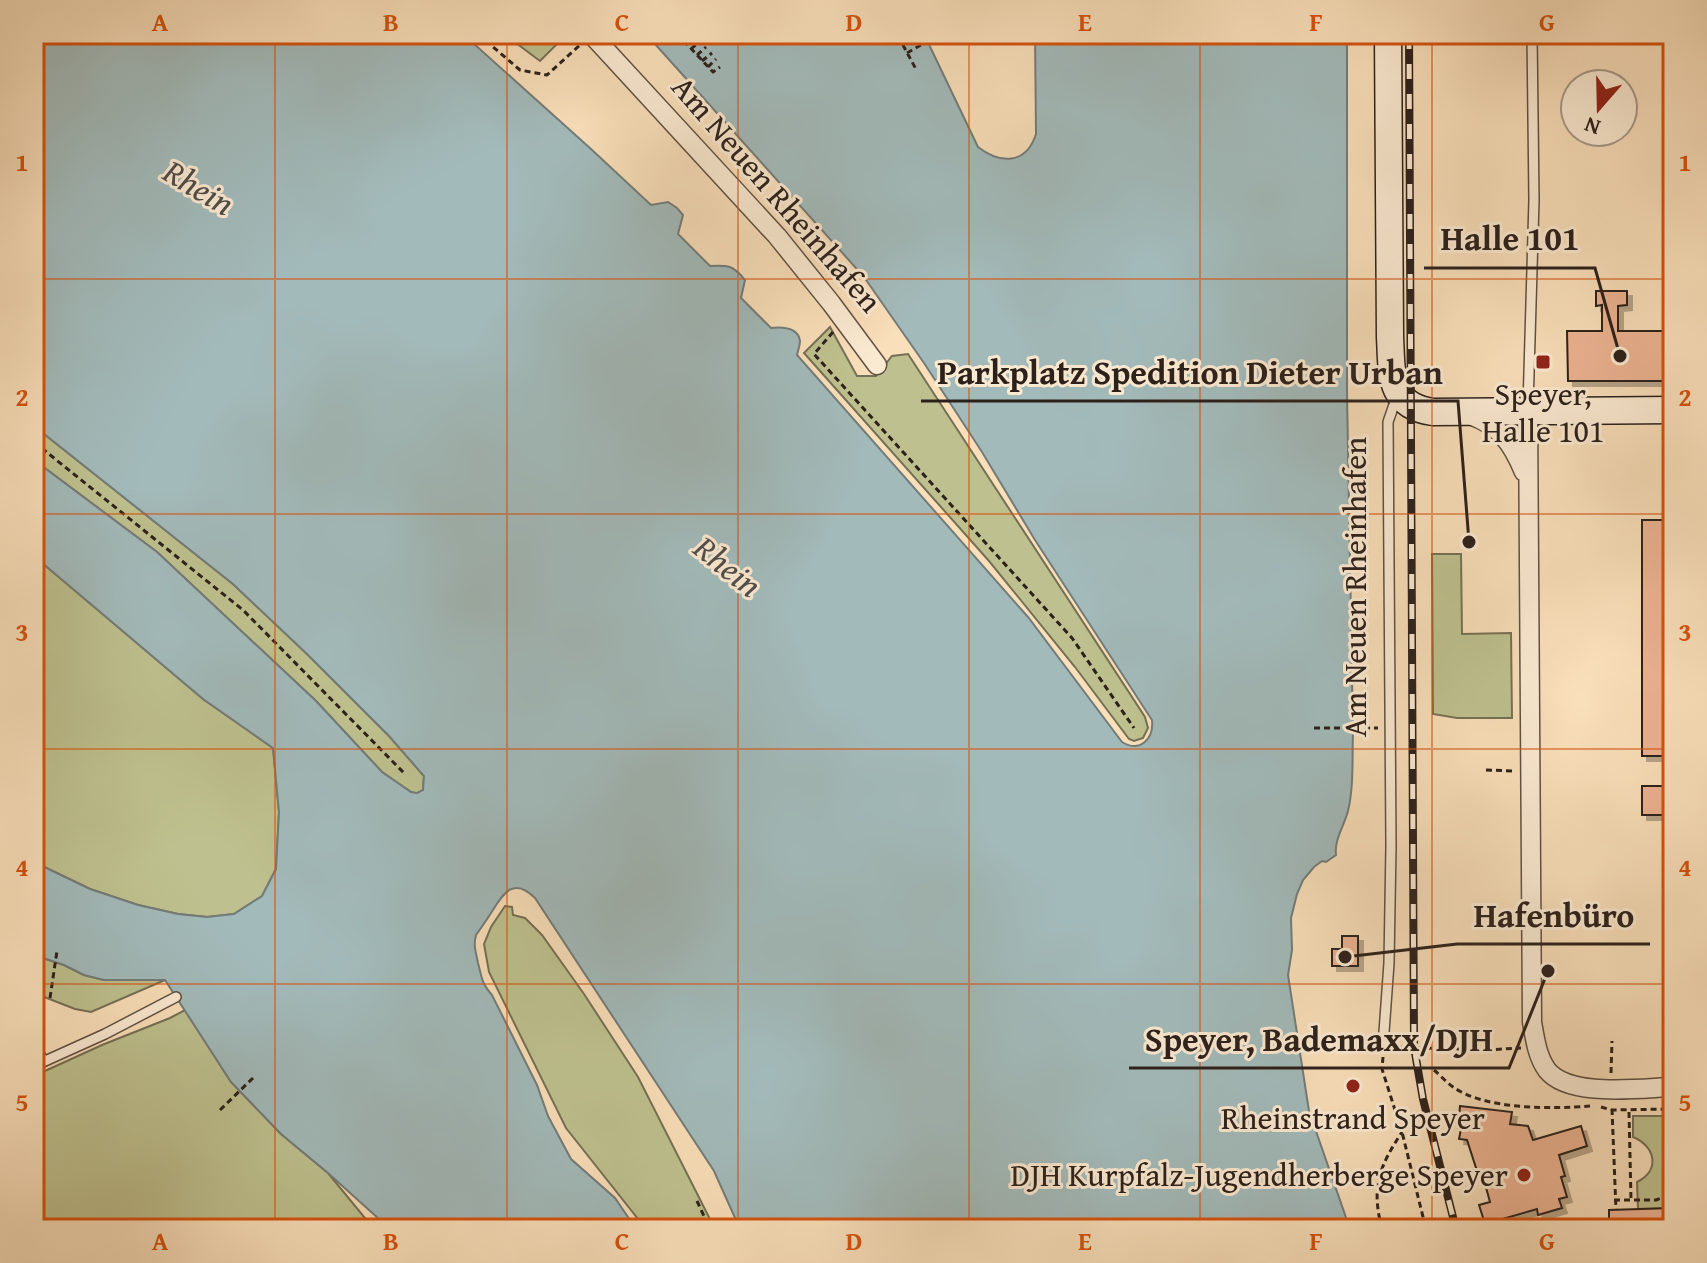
<svg xmlns="http://www.w3.org/2000/svg" width="1707" height="1263" font-family="'Gentium Book Plus',serif">
<style>
.green{fill:#bec18f;stroke:#757055;stroke-width:2}
.water{fill:#a2baba;stroke:#737c7a;stroke-width:2}
.building{fill:#ecb392;stroke:#2c201b;stroke-width:2;filter:url(#shadow)}
.lines{fill:none;stroke-linecap:round;stroke-linejoin:round}
.lane-casing{stroke:#5f5043;stroke-width:12}
.street-casing{stroke:#5f5043;stroke-width:21}
.secondary-casing{stroke:#2c201b;stroke-width:29}
.path{stroke:#2c201b;stroke-width:3;stroke-dasharray:6 4;stroke-linecap:butt}
.lane{stroke:#fbead2;stroke-width:9}
.street{stroke:#fbead2;stroke-width:18}
.secondary{stroke:#fbead2;stroke-width:26}
.rail-casing{stroke:#2c201b;stroke-width:8}
.rail{stroke:#fbead2;stroke-width:5;stroke-dasharray:15;stroke-linecap:butt}
.grid{fill:none;stroke:#d5530e;stroke-width:2;stroke-opacity:0.55}
.poi-dot{fill:#8f2418;stroke:#fbead2;stroke-width:3}
.labels{text-anchor:middle;stroke-width:6;stroke-linejoin:round;paint-order:stroke}
.street-label{font-size:32px;fill:#2c201b;stroke:#fbead2}
.poi-label{font-size:32px;fill:#2c201b;stroke:#fbead2}
.water-label{font-size:34px;font-style:italic;fill:#4f4e4b;stroke:#fbead2}
.leader{fill:none;stroke:#2c201b;stroke-width:3}
.callout-dot{fill:#2c201b;stroke:#fbead2;stroke-width:3}
.callout-label{font-size:34px;text-anchor:middle;font-weight:bold;fill:#2c201b;stroke:#fbead2;stroke-width:6;stroke-linejoin:round;paint-order:stroke}
.neatline{fill:none;stroke:#d5530e;stroke-width:3}
.grid-label{font-size:26px;text-anchor:middle;font-weight:bold;fill:#d5530e}
</style>
<defs>
<filter id="shadow"><feDropShadow dx="5" dy="5" stdDeviation="0" flood-color="#0004"/></filter>
</defs>
<rect width="100%" height="100%" fill="#f9dfba"/>
<filter id="stains"><feTurbulence type="fractalNoise" baseFrequency=".0025" numOctaves="4"/><feColorMatrix values="0 0 0 0 .2 0 0 0 0 .09 0 0 0 0 .02 0 0 0 .5 -.17"/></filter>
<radialGradient id="worn" r=".72"><stop offset=".6" stop-color="#630" stop-opacity="0"/><stop offset="1" stop-color="#630" stop-opacity=".3"/></radialGradient>
<path class="green" d="M504 34H567L540 61Z
M830 327 857 376H876L892 356 908 354 1145 717 1148 728 1143 738 1134 741 1129 739 1075 667 989 561 804 353Z
M34 426 233 584 307 654 389 736 424 776 423 790 417 794 411 792 382 772 316 701 157 552 34 460Z
M1432 554H1461L1462 634 1511 633 1512 718H1457L1433 714Z
M34 556 203 699 273 748 279 812 276 869 262 896 234 914 207 917 178 914 138 905 90 889 34 862Z
M505 906 512 907 513 915 525 918 542 935 584 994 638 1077 715 1229H646L566 1128 489 972 484 944 491 927Z
M34 955 64 965 84 975 104 980H165L91 1012 75 1009 34 993Z
M185 1010 231 1082 281 1134 328 1173 374 1229H34V1076L102 1045 170 1018Z
M1633 1116H1673V1208L1638 1209 1637 1182C1661 1170 1655 1146 1633 1137Z"/>
<path class="water" d="M34 34H463L591 149 651 205 668 202 677 208 683 215 678 234 710 266C728 265 733 265 745 280L741 298 771 328C781 327 798 327 800 341 800 346 798 350 797 355L1028 617 1122 742C1140 753 1154 739 1152 720L1035 540 982 452 924 363 864 277 646 34H924L978 147C1000 164 1026 165 1036 134L1035 34H1347V393L1353 732C1352 758 1354 786 1348 811 1344 826 1334 840 1336 855L1326 862 1322 861 1314 867 1303 880 1297 894 1291 918 1292 950 1288 975 1309 1111 1350 1229H740L714 1171 535 898C513 876 503 894 491 913 486 921 481 928 476 935 473 946 476 952 478 963 482 977 481 983 492 995L537 1085 548 1116 571 1159 615 1198 636 1229H390L328 1173 281 1134 231 1082 165 980H104L84 975 64 965 34 955V862L90 889 138 905 178 914 207 917 234 914 262 896 276 869 279 812 273 748 203 699 34 556V460L157 552 316 701 382 772 411 792 417 793 423 790 424 776 389 736 307 654 233 584 34 426Z"/>
<path class="building" d="M1596 291H1627V305L1618 306V331H1673V381H1568L1567 331H1602V305L1596 306Z
M1642 520H1673V756H1642Z
M1642 786H1673V815H1642Z
M1342 936H1358V966H1332V949H1342Z
M1460 1106 1512 1112 1510 1124 1528 1126 1533 1140 1581 1126 1587 1146 1559 1155 1565 1176 1561 1177 1567 1197 1559 1199 1562 1208 1538 1215 1537 1209 1485 1224 1479 1205 1490 1202 1482 1173 1478 1174 1467 1140 1459 1139 1461 1129 1458 1128Z
M1673 1208V1229H1609V1210Z"/>
<g class="lines">
<defs>
<path id="lane" d="M1528 407 1534 200 1532 34
M34 1046 44 1061
M1383 1046 1389 963 1391 846 1388 422 1397 396
M34 1066 105 1034 176 997"/>
<path id="street" d="M591 34 777 236 831 303 877 365
M1528 411 1532 1022C1535 1039 1537 1056 1547 1070 1569 1098 1640 1088 1673 1087
M1470 415C1500 426 1512 443 1524 472"/>
<path id="secondary" d="M1388 34 1390 337C1392 373 1388 406 1433 412L1673 410"/>
</defs>
<use href="#lane" class="lane-casing"/>
<use href="#street" class="street-casing"/>
<use href="#secondary" class="secondary-casing"/>
<path class="path" d="M478 34 520 70 547 75 580 45
M684 34 688 38 684 41 713 72 720 67
M898 36 917 71
M691 49 700 41
M907 53 940 34
M697 55 706 47
M702 61 712 53
M708 67 716 59
M833 332 814 354 1072 638 1134 728
M34 442 243 610 405 774
M1314 728H1378
M1486 770 1515 771
M50 998 57 951
M1396 1047 1485 1050 1521 1048
M1383 1057 1382 1069 1402 1132 1426 1229
M1434 1070C1440 1075 1446 1082 1453 1087 1486 1110 1551 1109 1590 1106
M1611 1073 1612 1041
M1601 1107 1612 1110 1673 1109
M1612 1109 1616 1210
M220 1110 254 1077
M1629 1112 1631 1200
M1614 1200H1656L1673 1194
M697 1201 710 1229
M1382 1229C1371 1187 1379 1167 1402 1132"/>
<use href="#lane" class="lane"/>
<use href="#street" class="street"/>
<use href="#secondary" class="secondary"/>
<defs>
<path id="rail" d="M1409 34 1414 1047 1423 1099 1456 1229"/>
</defs>
<use href="#rail" class="rail-casing"/>
<use href="#rail" class="rail"/>
</g>
<path class="grid" d="M275 34V1229M507 34V1229M738 34V1229M969 34V1229M1200 34V1229M1432 34V1229M34 279H1673M34 514H1673M34 749H1673M34 984H1673"/>
<g class="poi-dot">
<rect x="1535" y="354" width="16" height="16" rx="4"/>
<circle cx="1353" cy="1086" r="8"/>
<circle cx="1524" cy="1175" r="8"/>
</g>
<g class="labels">
<g class="street-label">
<text transform="translate(777 194) rotate(49)" y="11">Am Neuen Rheinhafen</text>
<text transform="translate(1355 587) rotate(-90)" y="11">Am Neuen Rheinhafen</text>
</g>
<g class="poi-label">
<text x="1543" y="405">Speyer,<tspan x="1543" dy="37">Halle 101</tspan></text>
<text x="1353" y="1129">Rheinstrand Speyer</text>
<text x="1508" y="1186" text-anchor="end">DJH Kurpfalz-Jugendherberge Speyer</text>
</g>
<g class="water-label">
<text transform="translate(199 187) rotate(31)" y="12">Rhein</text>
<text transform="translate(728 566) rotate(39)" y="12">Rhein</text>
</g>
</g>
<path class="leader" d="M1620 356L1595 268H1424M1469 542L1458 401H921M1345 957L1457 944H1650M1548 971L1509 1068H1129"/>
<g class="callout-dot">
<circle cx="1620" cy="356" r="8"/>
<circle cx="1469" cy="542" r="8"/>
<circle cx="1345" cy="957" r="8"/>
<circle cx="1548" cy="971" r="8"/>
</g>
<g class="callout-label">
<text x="1510" y="250">Halle 101</text>
<text x="1190" y="384">Parkplatz Spedition Dieter Urban</text>
<text x="1554" y="927">Hafenbüro</text>
<text x="1319" y="1051">Speyer, Bademaxx/DJH</text>
</g>
<rect width="1707" height="1263" fill="none" stroke="#f9dfba" stroke-width="88"/>
<g transform="translate(1599 108) rotate(200)"><circle r="38" fill="#fbead2" stroke="#a89989" stroke-width="2"/>
<path d="M0-6L14 30L0 20L-14 30Z" fill="#8f2418"/>
<text y="-12" font-size="22" font-weight="bold" text-anchor="middle" fill="#2c201b">N</text>
</g>
<rect x="44" y="44" width="1619" height="1175" class="neatline"/>
<g class="grid-label">
<text x="160" y="31">A</text>
<text x="391" y="31">B</text>
<text x="622" y="31">C</text>
<text x="854" y="31">D</text>
<text x="1085" y="31">E</text>
<text x="1316" y="31">F</text>
<text x="1547" y="31">G</text>
<text x="22" y="171">1</text>
<text x="1685" y="171">1</text>
<text x="22" y="406">2</text>
<text x="1685" y="406">2</text>
<text x="22" y="641">3</text>
<text x="1685" y="641">3</text>
<text x="22" y="876">4</text>
<text x="1685" y="876">4</text>
<text x="22" y="1111">5</text>
<text x="1685" y="1111">5</text>
<text x="160" y="1250">A</text>
<text x="391" y="1250">B</text>
<text x="622" y="1250">C</text>
<text x="854" y="1250">D</text>
<text x="1085" y="1250">E</text>
<text x="1316" y="1250">F</text>
<text x="1547" y="1250">G</text>
</g>
<rect width="100%" height="100%" filter="url(#stains)"/>
<rect width="100%" height="100%" fill="url(#worn)"/>
</svg>
